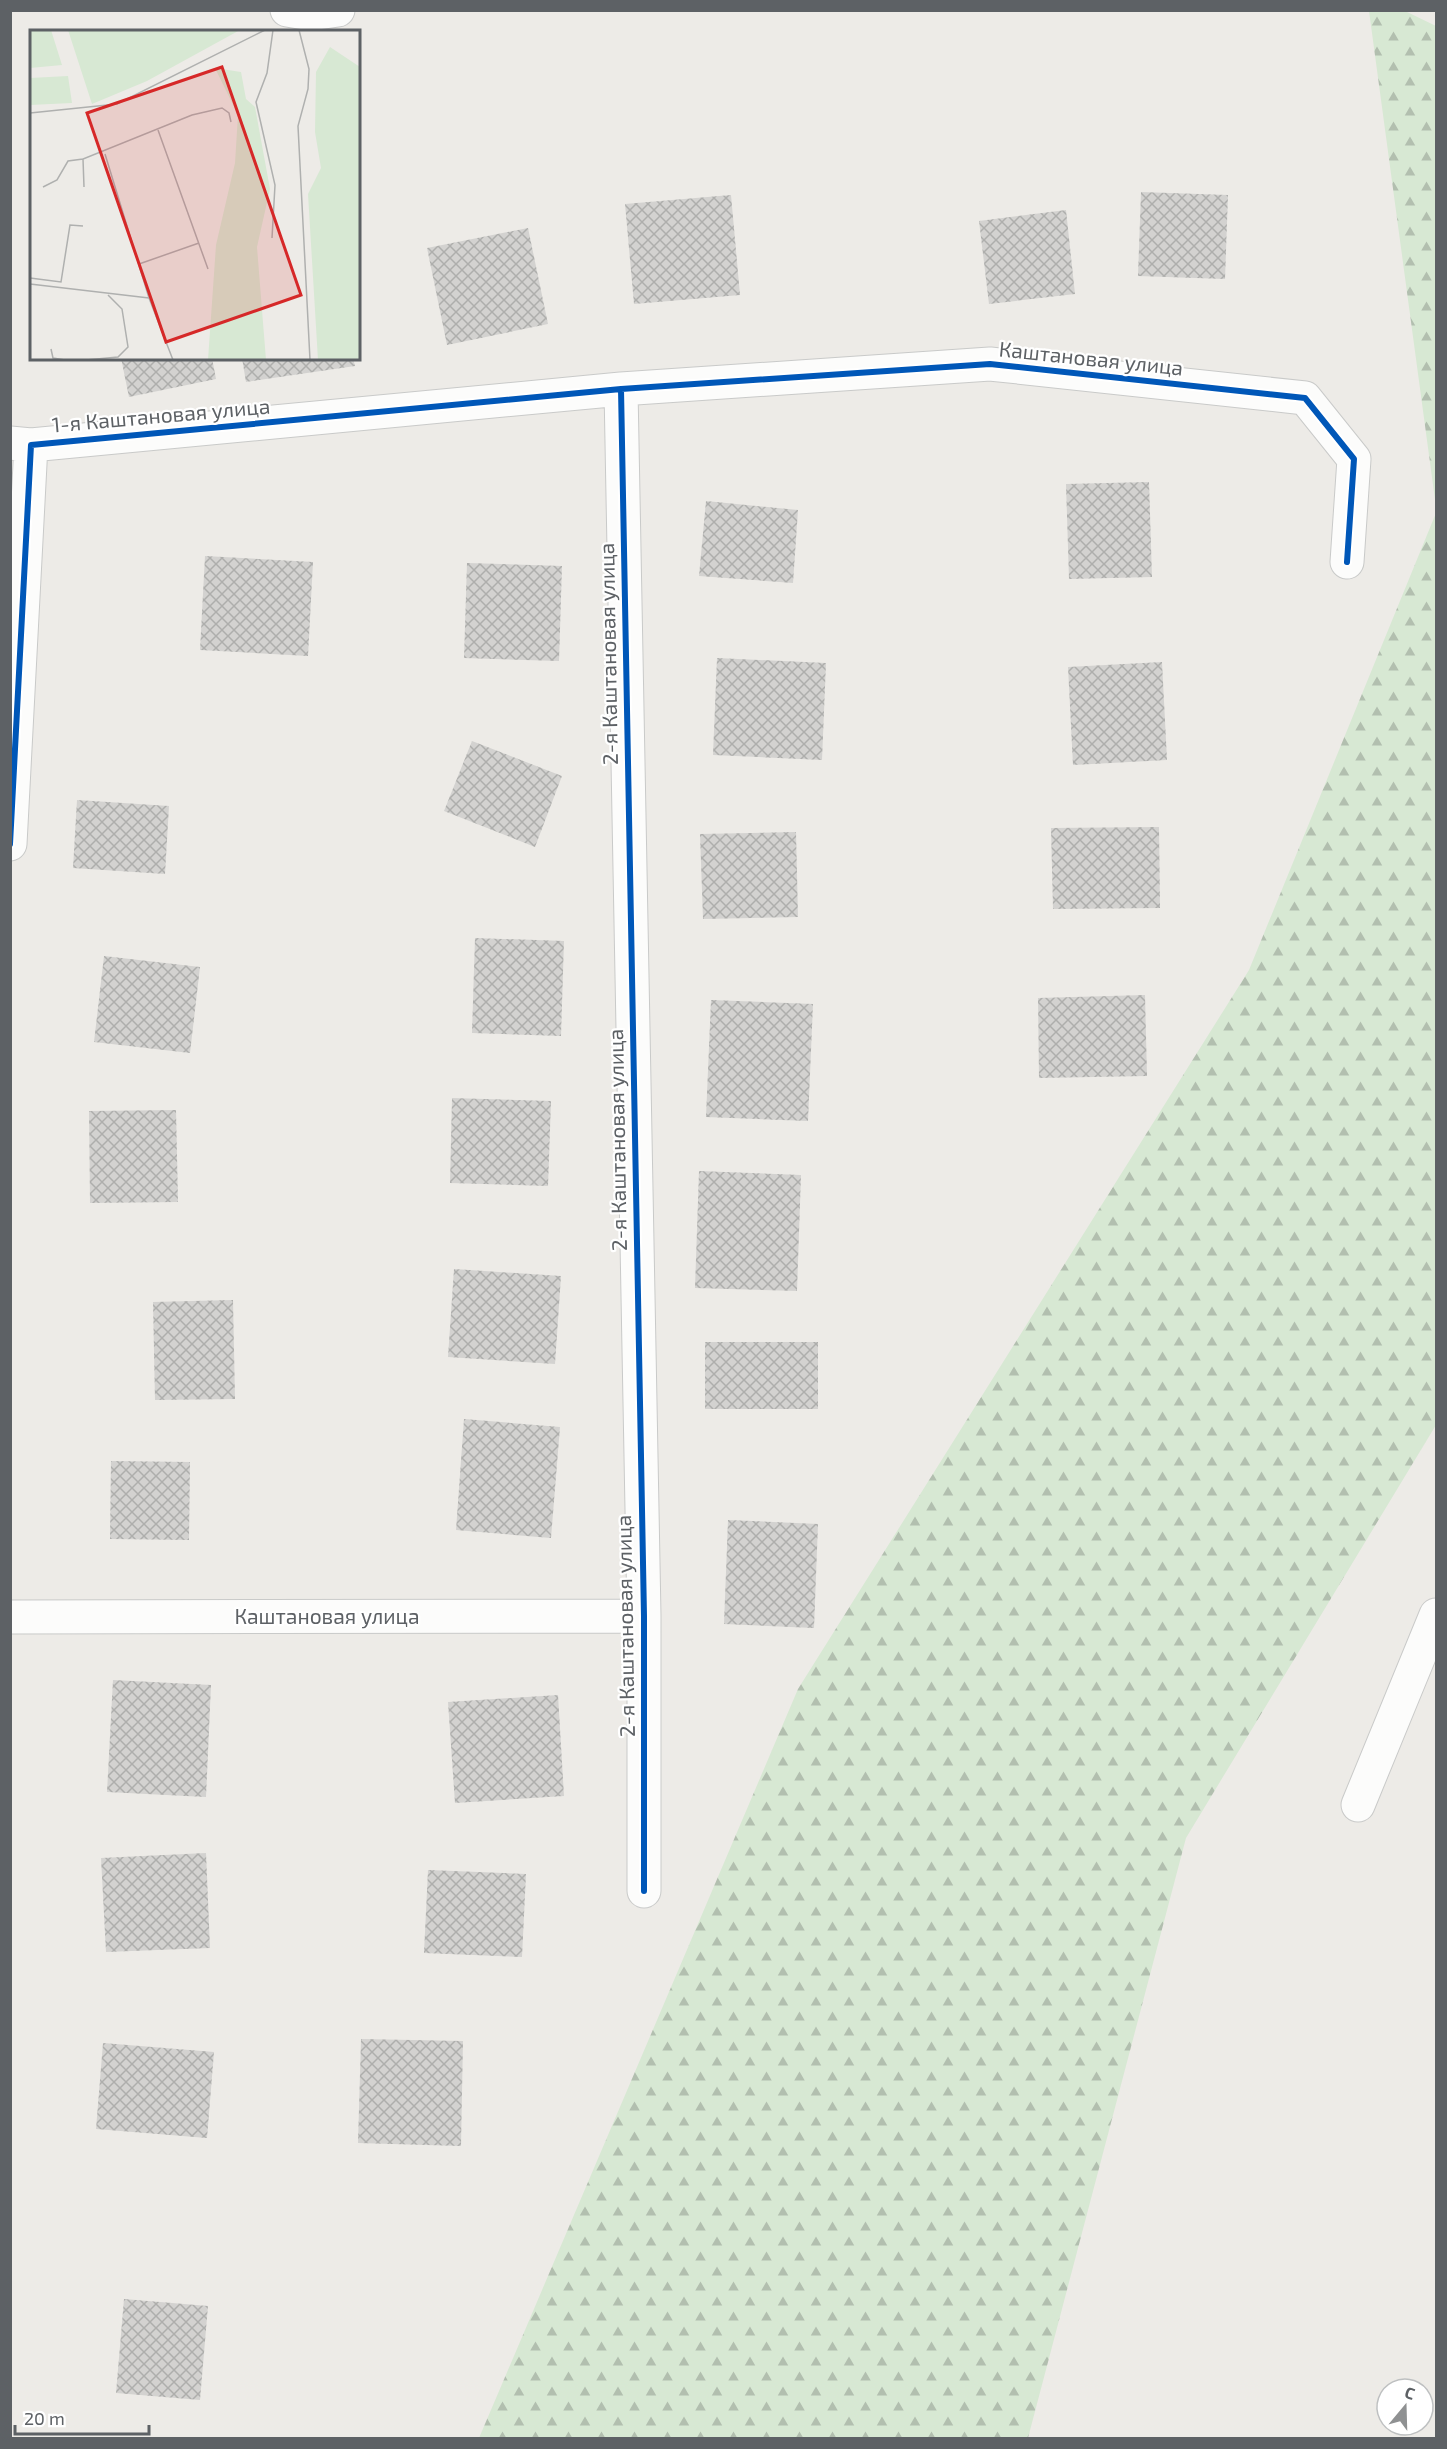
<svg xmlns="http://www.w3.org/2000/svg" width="1447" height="2449" font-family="'Exo 2',sans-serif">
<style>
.forest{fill:url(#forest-firs)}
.building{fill:url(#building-cross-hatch)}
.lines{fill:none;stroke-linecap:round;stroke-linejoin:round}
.minor-casing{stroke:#c9cac9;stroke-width:35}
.minor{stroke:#fcfcfb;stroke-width:33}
.cycleway-casing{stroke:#fff;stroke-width:10}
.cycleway{stroke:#0057b8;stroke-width:6}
.labels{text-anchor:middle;stroke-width:4.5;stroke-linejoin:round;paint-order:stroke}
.street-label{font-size:21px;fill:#5d6165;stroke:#fff}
.inset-road{fill:none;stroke:#afb0af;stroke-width:1.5}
.view{fill:#d62828;fill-opacity:0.15;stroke:#d62828;stroke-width:3}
.inset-edge{fill:none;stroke:#5d6165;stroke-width:3}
</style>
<defs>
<pattern id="forest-firs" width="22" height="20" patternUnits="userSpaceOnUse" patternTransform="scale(1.5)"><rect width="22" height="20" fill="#d7e8d3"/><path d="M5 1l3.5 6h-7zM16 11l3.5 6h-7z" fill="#b2bfaf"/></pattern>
<pattern id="building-cross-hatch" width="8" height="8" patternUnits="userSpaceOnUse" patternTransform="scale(1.5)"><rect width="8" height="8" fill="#d3d2d0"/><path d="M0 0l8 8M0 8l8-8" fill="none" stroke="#aeaeac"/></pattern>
</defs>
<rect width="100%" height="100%" fill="#edebe7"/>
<path class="forest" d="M1369 11H1405L1436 26V507Z
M1436 513V1425L1186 1838 1028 2438H479L798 1689 1249 970Z"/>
<path class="building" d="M1141 192 1228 195 1225 279 1138 276Z
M731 195 740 295 634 304 625 204Z
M1066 210 1075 294 989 304 979 221Z
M528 228 548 324 447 345 427 248Z
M121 358H212L216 379 129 397Z
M242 358H353L355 366 246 382Z
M1149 482 1152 577 1069 579 1066 484Z
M706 501 798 510 793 583 699 576Z
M205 556 313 562 308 656 200 650Z
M467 563 562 566 559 661 464 658Z
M717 658 826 663 822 760 713 755Z
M1162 662 1167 760 1073 765 1068 667Z
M472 741 562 776 535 847 444 811Z
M77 800 169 806 165 874 73 868Z
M1159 827 1160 908 1053 909 1051 828Z
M796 832 798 917 703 919 700 834Z
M475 938 564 941 561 1036 472 1033Z
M104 956 200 967 190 1053 94 1042Z
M1145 995 1147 1076 1039 1078 1038 998Z
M711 1000 813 1004 808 1121 706 1117Z
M452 1098 551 1101 548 1186 450 1183Z
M176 1110 178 1202 90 1203 89 1111Z
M699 1171 801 1175 797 1291 695 1288Z
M454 1269 561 1276 555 1364 448 1357Z
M233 1300 235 1399 155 1400 153 1302Z
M705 1342H818V1409H705Z
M464 1419 560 1427 551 1538 456 1530Z
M111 1461 190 1462 189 1540 110 1539Z
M728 1520 818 1524 814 1628 724 1624Z
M113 1680 211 1685 206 1797 107 1792Z
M558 1695 564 1796 455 1803 448 1702Z
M206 1853 210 1948 106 1952 101 1858Z
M428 1870 526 1874 522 1957 424 1953Z
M361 2039 463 2041 461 2146 358 2143Z
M103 2043 214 2052 207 2138 96 2129Z
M124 2299 208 2306 200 2400 116 2393Z"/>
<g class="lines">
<defs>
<path id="minor" d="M287 10 311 14 338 10
M621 389 644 1616V1891
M10 443 31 445 621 389 990 364 1305 398 1354 459 1347 562
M10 844 31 445
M10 1617 644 1616
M1358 1805 1436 1615"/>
</defs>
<use href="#minor" class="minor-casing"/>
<use href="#minor" class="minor"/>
<defs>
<path id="cycleway" d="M621 389 644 1616V1891
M10 844 31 445 621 389 990 364 1305 398 1354 459 1347 562"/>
</defs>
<use href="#cycleway" class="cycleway-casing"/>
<use href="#cycleway" class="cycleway"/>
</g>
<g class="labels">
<g class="street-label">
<text transform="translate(1091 359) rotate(6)" y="7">Каштановая улица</text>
<text transform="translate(161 416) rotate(-5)" y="7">1-я Каштановая улица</text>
<text transform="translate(609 654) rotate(-91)" y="7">2-я Каштановая улица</text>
<text transform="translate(618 1140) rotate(-91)" y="7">2-я Каштановая улица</text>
<text x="327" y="1624">Каштановая улица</text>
<text transform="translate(626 1626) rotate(-91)" y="7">2-я Каштановая улица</text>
</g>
</g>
<g transform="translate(30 30)">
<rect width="330" height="330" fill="#edebe7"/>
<path d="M0 0H21L32 35 0 38ZM38 0H210L117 51 62 74ZM300 17 330 37V330H288L278 164 291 138 285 102 286 42ZM185 38 211 42 216 69 225 77 240 159 227 217 236 330H178L186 215 205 133 208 85ZM38 46 42 73 0 75V48Z" fill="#d7e8d3"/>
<path class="inset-road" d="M269 0 279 39 278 59 268 96 280 330M0 83 87 74 235 0M128 100 178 239M75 124 119 268 143 330M13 157 27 150 38 131 53 129M54 157 53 129 162 85 192 78 199 83 201 92M242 208 245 155 226 72 237 43 243 0M109 234 169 213M0 248 31 252 40 195 53 196M0 254 119 268M21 319 23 328 35 330M56 330 88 327 98 317 92 279 78 265"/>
<path class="view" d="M192 37 271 265 136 312 57 83Z"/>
<rect width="330" height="330" class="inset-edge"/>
</g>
<rect width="1447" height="2449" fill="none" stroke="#5d6165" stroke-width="24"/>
<g transform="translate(1405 2407) rotate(19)"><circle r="28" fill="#ffffff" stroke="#bec0c1" stroke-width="1.5"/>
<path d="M0-4.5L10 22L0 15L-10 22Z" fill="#8f9192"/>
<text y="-9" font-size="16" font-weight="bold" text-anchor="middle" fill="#5d6165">С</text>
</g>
<path d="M15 2425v9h134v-9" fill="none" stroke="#5d6165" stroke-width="3"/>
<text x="24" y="2425" font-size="18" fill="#5d6165" stroke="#ffffff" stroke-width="4.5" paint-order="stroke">20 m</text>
</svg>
